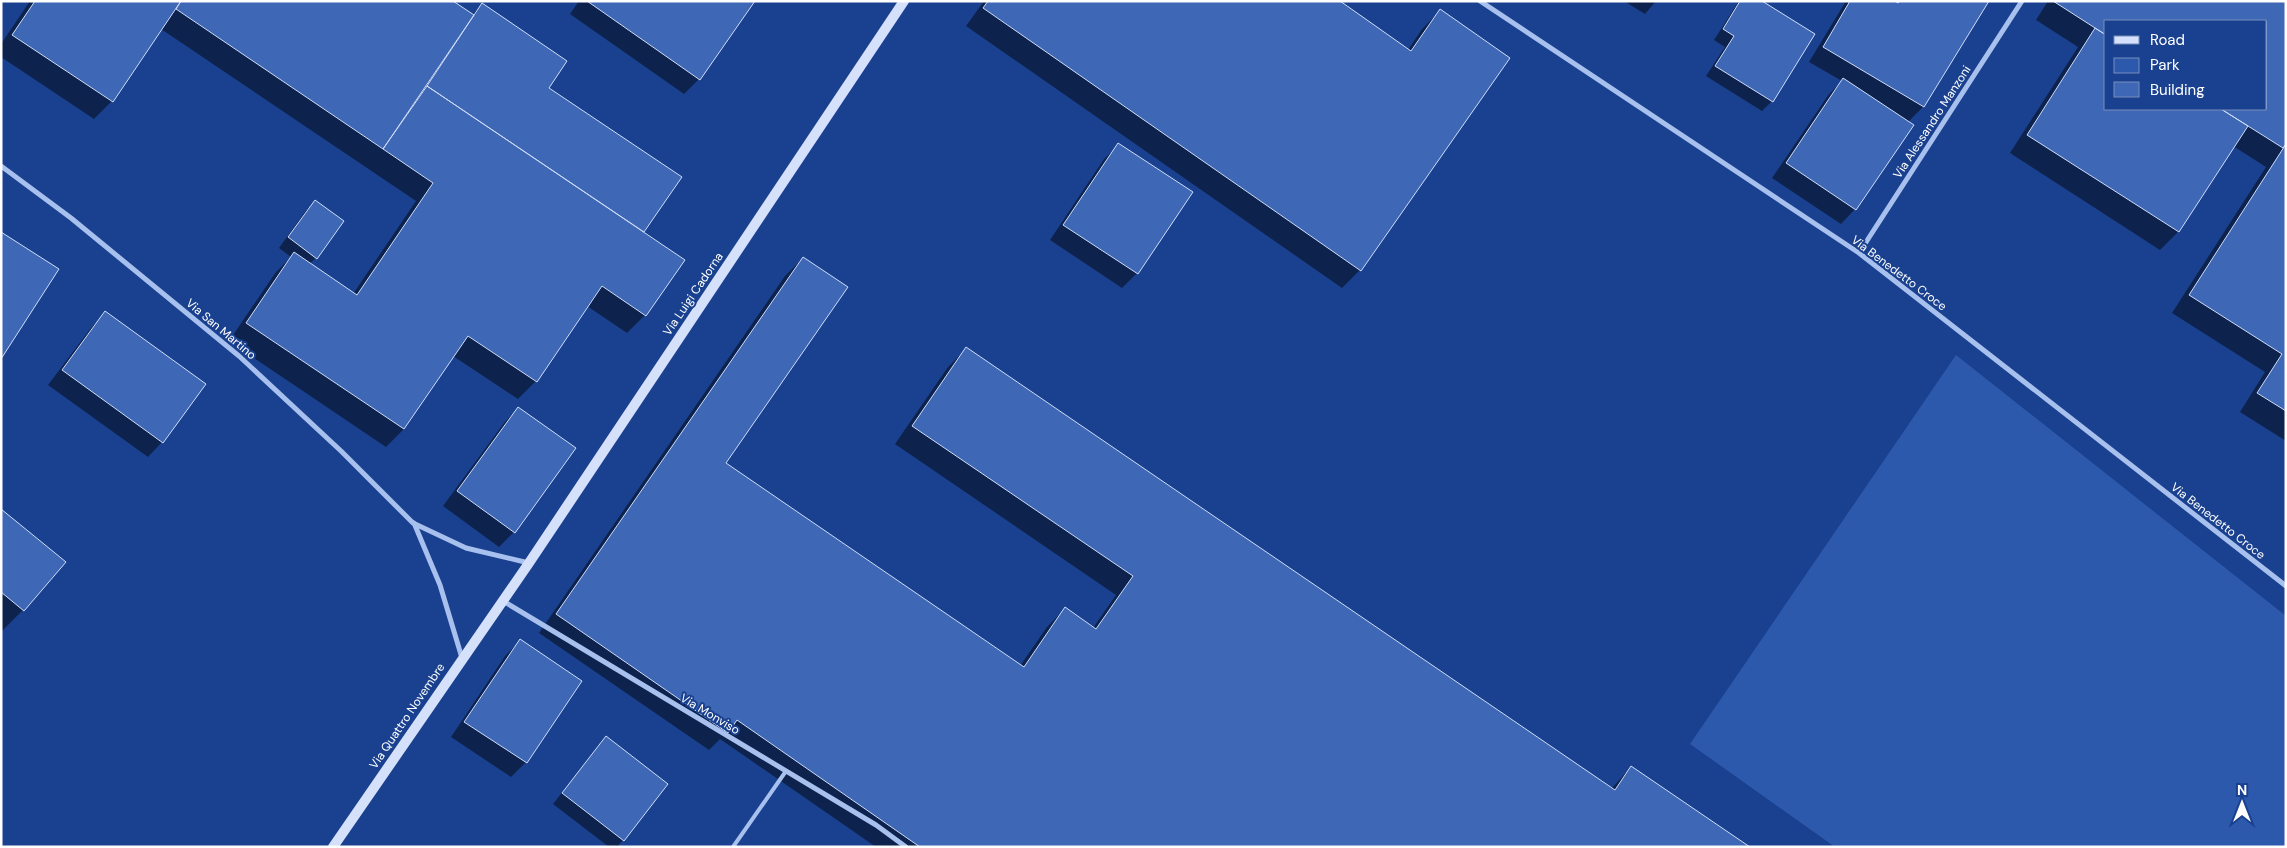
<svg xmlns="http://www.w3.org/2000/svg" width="2287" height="848" font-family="'DM Sans',sans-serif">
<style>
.green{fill:#2d59ad}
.shadow{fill:#0007;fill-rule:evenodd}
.building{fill:#3e67b5;stroke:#ceddfa}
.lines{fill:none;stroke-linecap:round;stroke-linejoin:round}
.lane{stroke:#a8c0ee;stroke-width:4}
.street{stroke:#a8c0ee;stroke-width:5}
.secondary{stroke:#d5e1fa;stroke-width:10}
.labels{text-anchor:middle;stroke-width:4;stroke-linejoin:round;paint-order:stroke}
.street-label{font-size:12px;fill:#fff;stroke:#1a418f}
</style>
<rect width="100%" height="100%" fill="#1a418f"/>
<path class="green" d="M1956 355 2286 616V847H1835L1690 744Z"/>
<path class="shadow" d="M30 1H451L472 15 482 5 548 88 680 177 642 233 645 315 627 333 587 306 536 381 518 399 453 356 404 429 386 447 229 341 276 272 291 257 279 248 305 212 315 201 316 258 309 264 353 294 416 201 161 29 112 101 94 119 1 57V44Z
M579 1H754L699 79 684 94 570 14Z
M984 1H1338L1408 50 1422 29 1440 11 1360 270 1342 288 966 26Z
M1624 1H1656L1645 14Z
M1739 1H1759L1772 101 1762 111 1706 76 1725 47 1714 40Z
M1846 1H1987L1923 107 1908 122 1855 209 1841 224 1772 178 1829 94 1842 81 1809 62Z
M2048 1H2286V441L2240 412 2265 372 2172 313 2266 167 2233 146 2178 232 2160 250 2010 153 2078 47 2036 20ZM2106 21H2266V109H2106Z
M1119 145 1137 273 1122 288 1050 240 1104 159Z
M803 258 725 464 1020 666 1047 627 1065 609 1093 628 1116 595 895 444 948 367 966 349 1611 789 1631 767 1748 847H876L720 739 709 750 539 633 785 276Z
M105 313 162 442 148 457 48 385 91 328Z
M518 408 514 532 499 547 443 506 504 423Z
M1 510 64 562 23 610 1 632Z
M520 641 581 681 526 762 511 777 451 737 505 656Z
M606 737 623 840 617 847H609L553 804Z"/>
<path class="building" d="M35 1H181L113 102 12 35Z
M181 1H453L474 15 383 149 176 9Z
M587 1H755L700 80Z
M988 1H1340L1411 51 1440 9 1510 58 1361 271 983 8Z
M1740 1H1762L1815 34 1773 102 1715 66 1734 36 1723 29Z
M1850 1H1895L1898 3 1900 1H1989L1924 107 1823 47Z
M2053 1H2286V144L2283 148 2221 109H2266V21H2106V35Z
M482 3 567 61 549 88 682 177 644 232 427 86Z
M2095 28 2106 35V109H2221L2248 126 2179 232 2027 135Z
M1843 78 1914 125 1856 210 1786 163Z
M427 86 685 260 646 316 602 286 537 382 468 336 404 429 246 323 294 252 357 295 433 183 383 149Z
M1118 143 1193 192 1138 274 1063 225Z
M2286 144V411L2257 393 2282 354 2189 295Z
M315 200 344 221 317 259 288 237Z
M1 232 59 269 1 359Z
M803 257 848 287 726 463 1024 667 1065 607 1096 629 1133 576 912 426 966 347 1615 790 1631 766 1750 847H920L737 720 728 733 556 614Z
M105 311 206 384 163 443 62 370Z
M518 407 576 448 515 533 457 491Z
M1 509 66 562 24 611 1 592Z
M520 639 582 681 527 763 464 722Z
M606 736 668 784 624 841 562 793Z"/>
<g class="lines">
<path class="lane" d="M733 847 786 771"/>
<path class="street" d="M1480 1 1859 253 2286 586
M1 166 71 218 239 356 341 451 413 523 466 548 529 563
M1859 253 2022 1
M414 523 440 585 462 658
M503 601 876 825 906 847"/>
<path class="secondary" d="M333 847 529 563 904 1"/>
</g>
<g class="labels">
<g class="street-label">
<text transform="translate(1932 122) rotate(-57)" y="4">Via Alessandro Manzoni</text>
<text transform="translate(1899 273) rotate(37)" y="4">Via Benedetto Croce</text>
<text transform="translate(693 294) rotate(-56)" y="4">Via Luigi Cadorna</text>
<text transform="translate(221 329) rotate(40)" y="4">Via San Martino</text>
<text transform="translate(2218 521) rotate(38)" y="4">Via Benedetto Croce</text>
<text transform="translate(710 714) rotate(31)" y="4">Via Monviso</text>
<text transform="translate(407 716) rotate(-56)" y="4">Via Quattro Novembre</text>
</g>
</g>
<rect width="2287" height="848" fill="none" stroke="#ffffff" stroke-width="5"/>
<rect x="2104" y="20" width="162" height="90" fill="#1a418f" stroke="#768dbc"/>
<rect x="2114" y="36" width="25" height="8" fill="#d5e1fa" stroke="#768dbc"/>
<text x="2150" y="45" font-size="15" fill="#ffffff">Road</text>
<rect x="2114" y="58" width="25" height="15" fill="#2d59ad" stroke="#768dbc"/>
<text x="2150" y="70" font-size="15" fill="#ffffff">Park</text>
<rect x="2114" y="82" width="25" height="15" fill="#3e67b5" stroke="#768dbc"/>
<text x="2150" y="95" font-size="15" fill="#ffffff">Building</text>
<g transform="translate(2242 803)" stroke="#1a418f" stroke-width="4" paint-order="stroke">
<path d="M0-4L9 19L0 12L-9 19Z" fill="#ffffff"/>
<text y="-8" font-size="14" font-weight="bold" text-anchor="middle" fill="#ffffff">N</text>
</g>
</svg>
